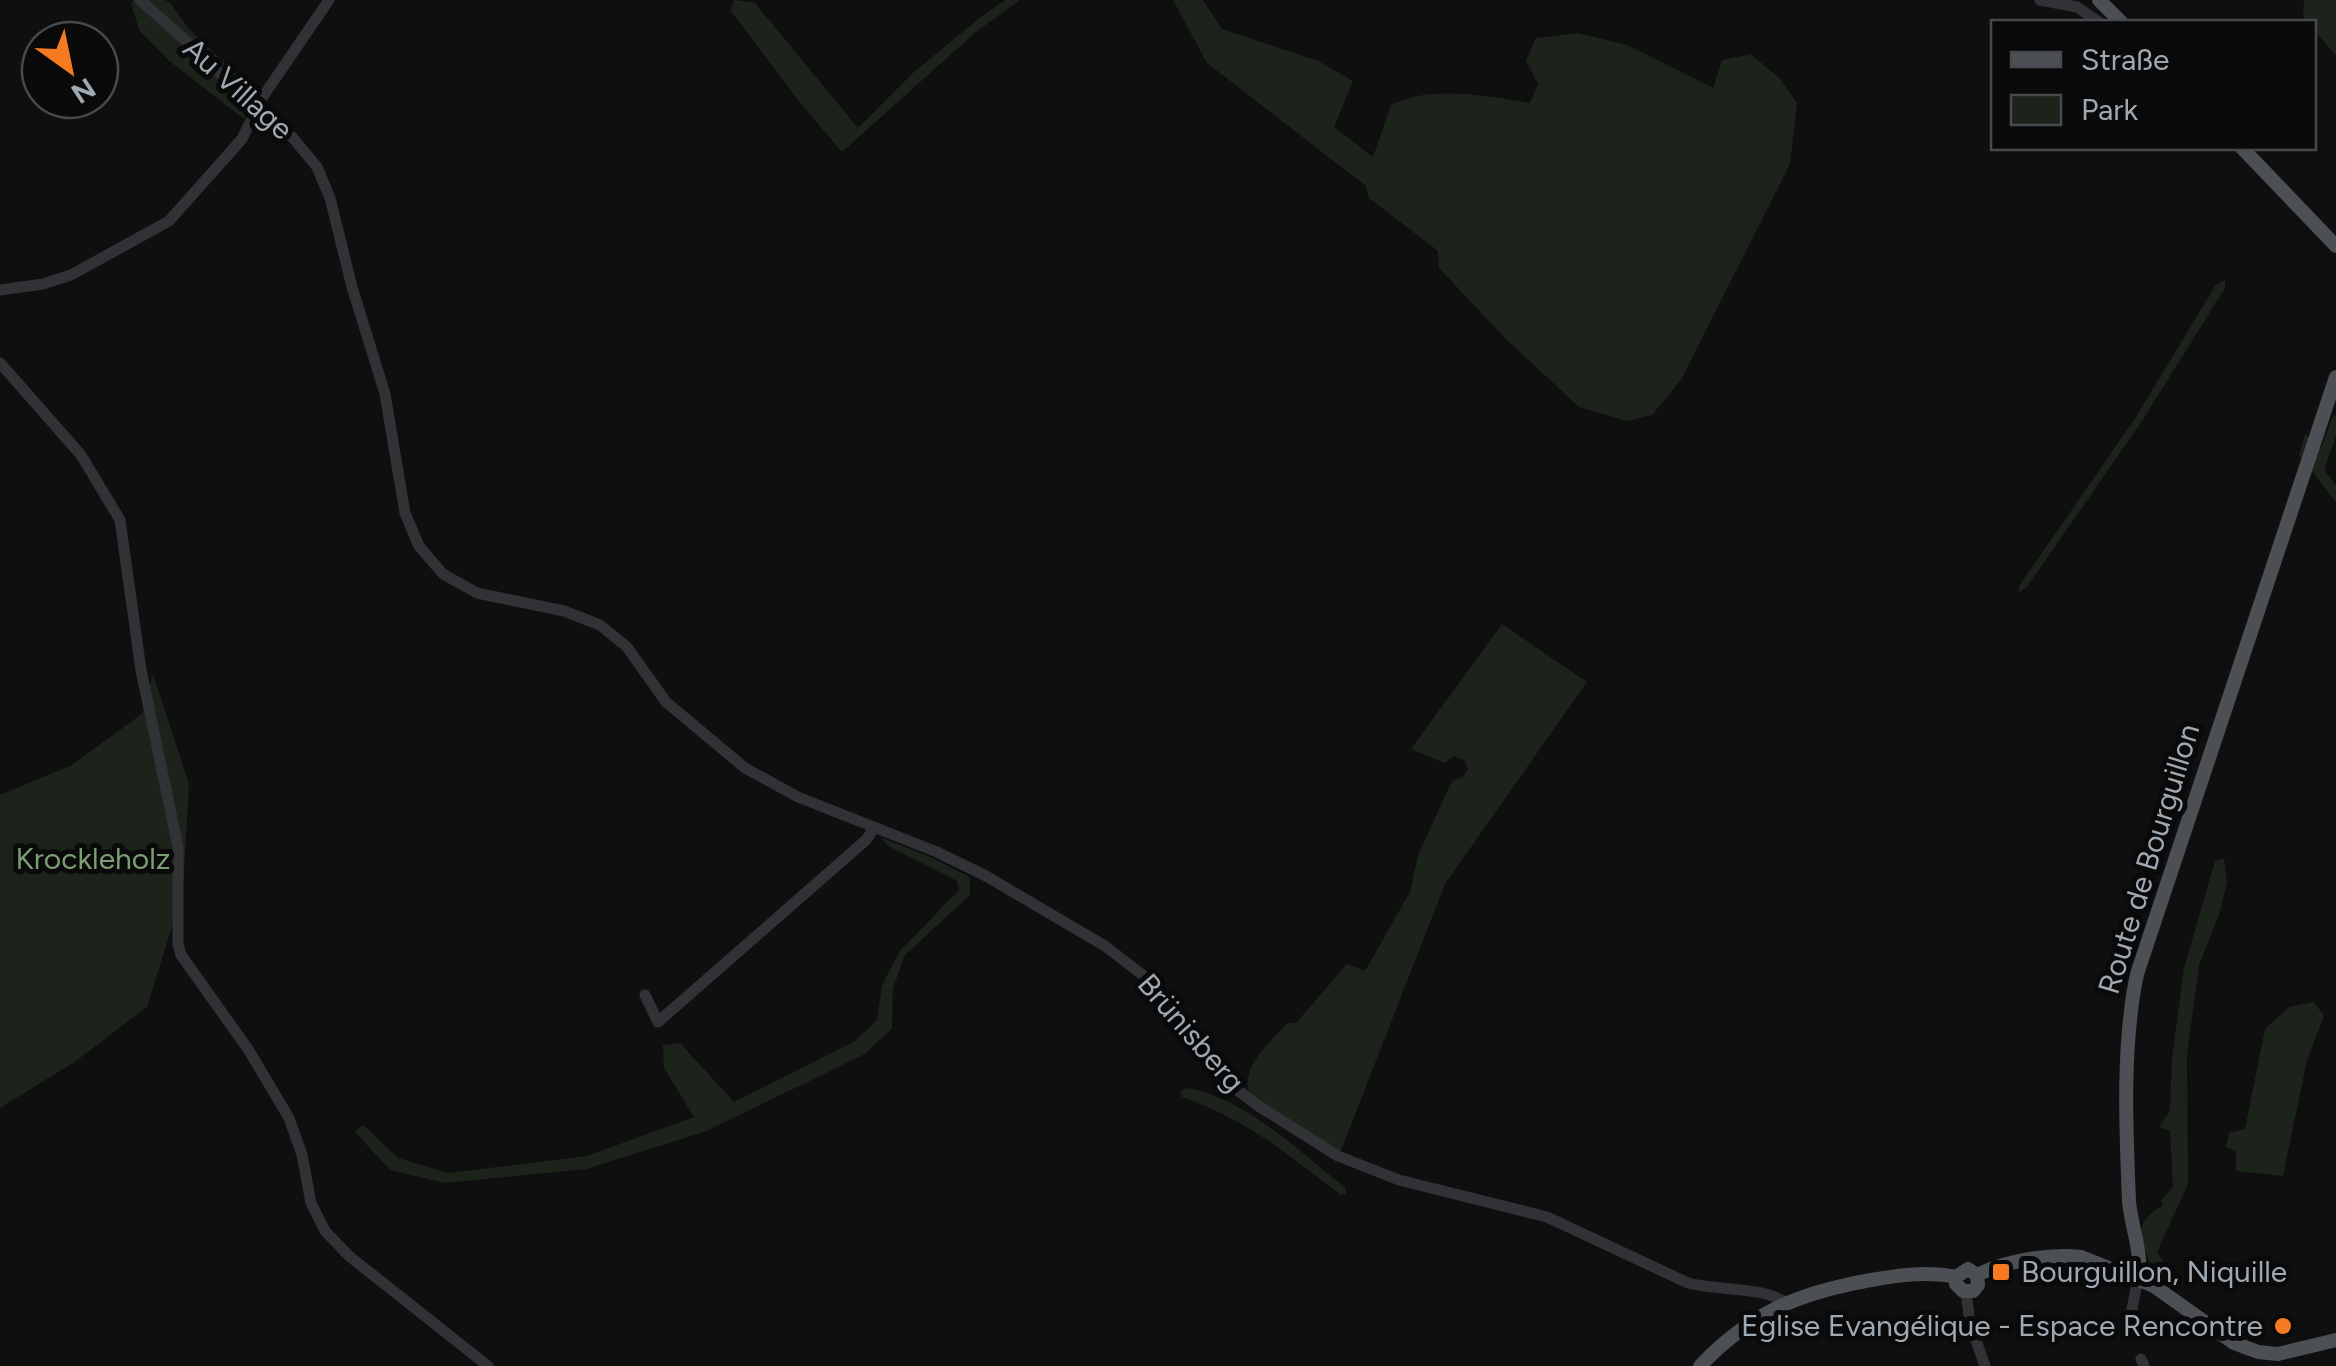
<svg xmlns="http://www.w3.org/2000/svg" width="2336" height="1366" font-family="Figtree,sans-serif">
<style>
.green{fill:#1c231b}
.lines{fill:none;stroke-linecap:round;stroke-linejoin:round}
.minor{stroke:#303235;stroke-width:11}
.major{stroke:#4c5054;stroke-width:14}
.poi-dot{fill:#f57a22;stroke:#0a0a0b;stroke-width:4}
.labels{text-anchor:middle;stroke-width:10;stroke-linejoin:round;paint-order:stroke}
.street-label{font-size:30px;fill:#9fa9b2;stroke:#0a0a0b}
.park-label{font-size:30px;fill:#7d9d75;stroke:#0a0a0b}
.poi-label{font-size:30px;fill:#9fa9b2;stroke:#0a0a0b;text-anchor:start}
</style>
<rect width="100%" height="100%" fill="#0f0f10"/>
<path class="green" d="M133 0H165L171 4 189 29 257 94 244 119 168 60 139 30 131 3Z
M734 0 755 3 858 128 914 72 981 17 1005 0H1020L977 31 842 152 802 105 731 11Z
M1173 0H1203L1222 29 1318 61 1353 81 1334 127 1373 157 1391 105C1430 85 1487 96 1530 103L1538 84 1526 61 1536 38 1578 33 1627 45 1713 88 1722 60 1751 54 1780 79 1797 103 1790 164 1681 380 1652 415 1627 421 1579 407 1505 338 1439 268 1438 251 1369 198 1366 186 1207 63Z
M2304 0H2336V56L2314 30V22H2307L2303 16Z
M2225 280V288L2142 421 2027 587 2019 592V586L2136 417 2215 286Z
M2333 416H2336V436L2324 470 2336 485V502L2299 455 2305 434 2321 448Z
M1502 624 1587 682 1445 884 1340 1153 1251 1097C1237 1068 1270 1043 1287 1023H1296L1347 964 1365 971 1410 892 1418 855 1452 781 1463 777 1468 769 1464 760 1454 756 1444 763 1411 749Z
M153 674 189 784 183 891 147 1007 76 1061 0 1108V795L72 765 143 713Z
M882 838 928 856 970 877V895L905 955 893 988 892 1029 863 1055 704 1132 586 1169 445 1183 390 1170 355 1132 363 1125 398 1158 448 1173 587 1156 694 1117 664 1068 663 1045 680 1043 734 1102 855 1041 877 1020 882 985 899 952 959 890 957 881 888 846Z
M2224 858 2227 882 2220 912 2199 965 2187 1054 2188 1184 2157 1252 2163 1261 2159 1272 2164 1276 2159 1282 2151 1278C2152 1245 2122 1228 2163 1205L2161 1201 2173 1187 2170 1131 2159 1127 2170 1111 2172 1058 2184 968 2215 861Z
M2314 1002 2324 1016 2307 1060 2283 1176 2236 1171V1151L2226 1147 2229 1133 2245 1129 2265 1029 2289 1007Z
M1188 1088C1248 1100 1297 1150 1345 1187L1346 1194 1341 1195C1287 1154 1248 1120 1182 1097L1180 1091Z"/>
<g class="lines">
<path class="minor" d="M140 0 212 64 247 104 293 138 317 167 330 198 352 287 385 394 405 513 419 546 443 574 477 593 564 611 600 625 627 647 666 702 745 768 798 797 937 852 986 876 1105 946 1153 983 1176 1011 1204 1054 1236 1089 1260 1107 1338 1156 1399 1180 1547 1217 1688 1283C1718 1291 1759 1286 1785 1302
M2040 0 2077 7 2099 22
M0 290 43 284 71 275 169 221 242 139 262 98 329 0
M0 363 81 455 120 520 141 670 178 847V944L181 955 248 1049 289 1118 302 1155 311 1203 325 1231 349 1256 488 1366
M645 995 658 1022 866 840 874 828
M1966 1292 1970 1323 1985 1366
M2132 1309 2138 1278
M2141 1359 2144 1366"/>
<path class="major" d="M2099 0 2121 22
M2242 148 2336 246
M1977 1275C2006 1261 2050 1253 2081 1257L2154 1286 2234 1343 2258 1352 2278 1354 2336 1340
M2138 1278C2143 1253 2131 1227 2129 1201 2126 1129 2122 1045 2137 974L2336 377
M1700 1366C1752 1312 1798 1293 1871 1280 1900 1275 1928 1271 1956 1277L1968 1269 1977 1275 1978 1285 1973 1291H1963L1956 1284V1277"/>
</g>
<g class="poi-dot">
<rect x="1991" y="1262" width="20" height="20" rx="5"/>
<circle cx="2283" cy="1326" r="10"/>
</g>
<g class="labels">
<g class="street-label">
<text transform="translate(238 89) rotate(42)" y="10">Au Village</text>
<text transform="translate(2149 859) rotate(-73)" y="10">Route de Bourguillon</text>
<text transform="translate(1191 1033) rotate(49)" y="10">Brünisberg</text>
</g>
<g class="park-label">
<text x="93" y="869">Krockleholz</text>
</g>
<g class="poi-label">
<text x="2021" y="1282">Bourguillon, Niquille</text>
<text x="2263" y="1336" text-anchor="end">Eglise Evangélique - Espace Rencontre</text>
</g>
</g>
<rect x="1991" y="20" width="325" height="130" fill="#0a0a0b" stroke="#464a4e" stroke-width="2.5"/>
<rect x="2011" y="52" width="50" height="15" fill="#4c5054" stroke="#464a4e" stroke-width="2.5"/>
<text x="2081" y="70" font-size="30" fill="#9fa9b2">Straße</text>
<rect x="2011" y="95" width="50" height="30" fill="#1c231b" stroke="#464a4e" stroke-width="2.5"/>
<text x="2081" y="120" font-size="30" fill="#9fa9b2">Park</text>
<g transform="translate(70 70) rotate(147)"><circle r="48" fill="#0a0a0b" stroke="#464a4e" stroke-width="2.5"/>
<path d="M0-8L18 38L0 25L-18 38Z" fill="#f57a22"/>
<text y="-15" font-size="28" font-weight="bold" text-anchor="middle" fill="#9fa9b2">N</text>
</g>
</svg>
